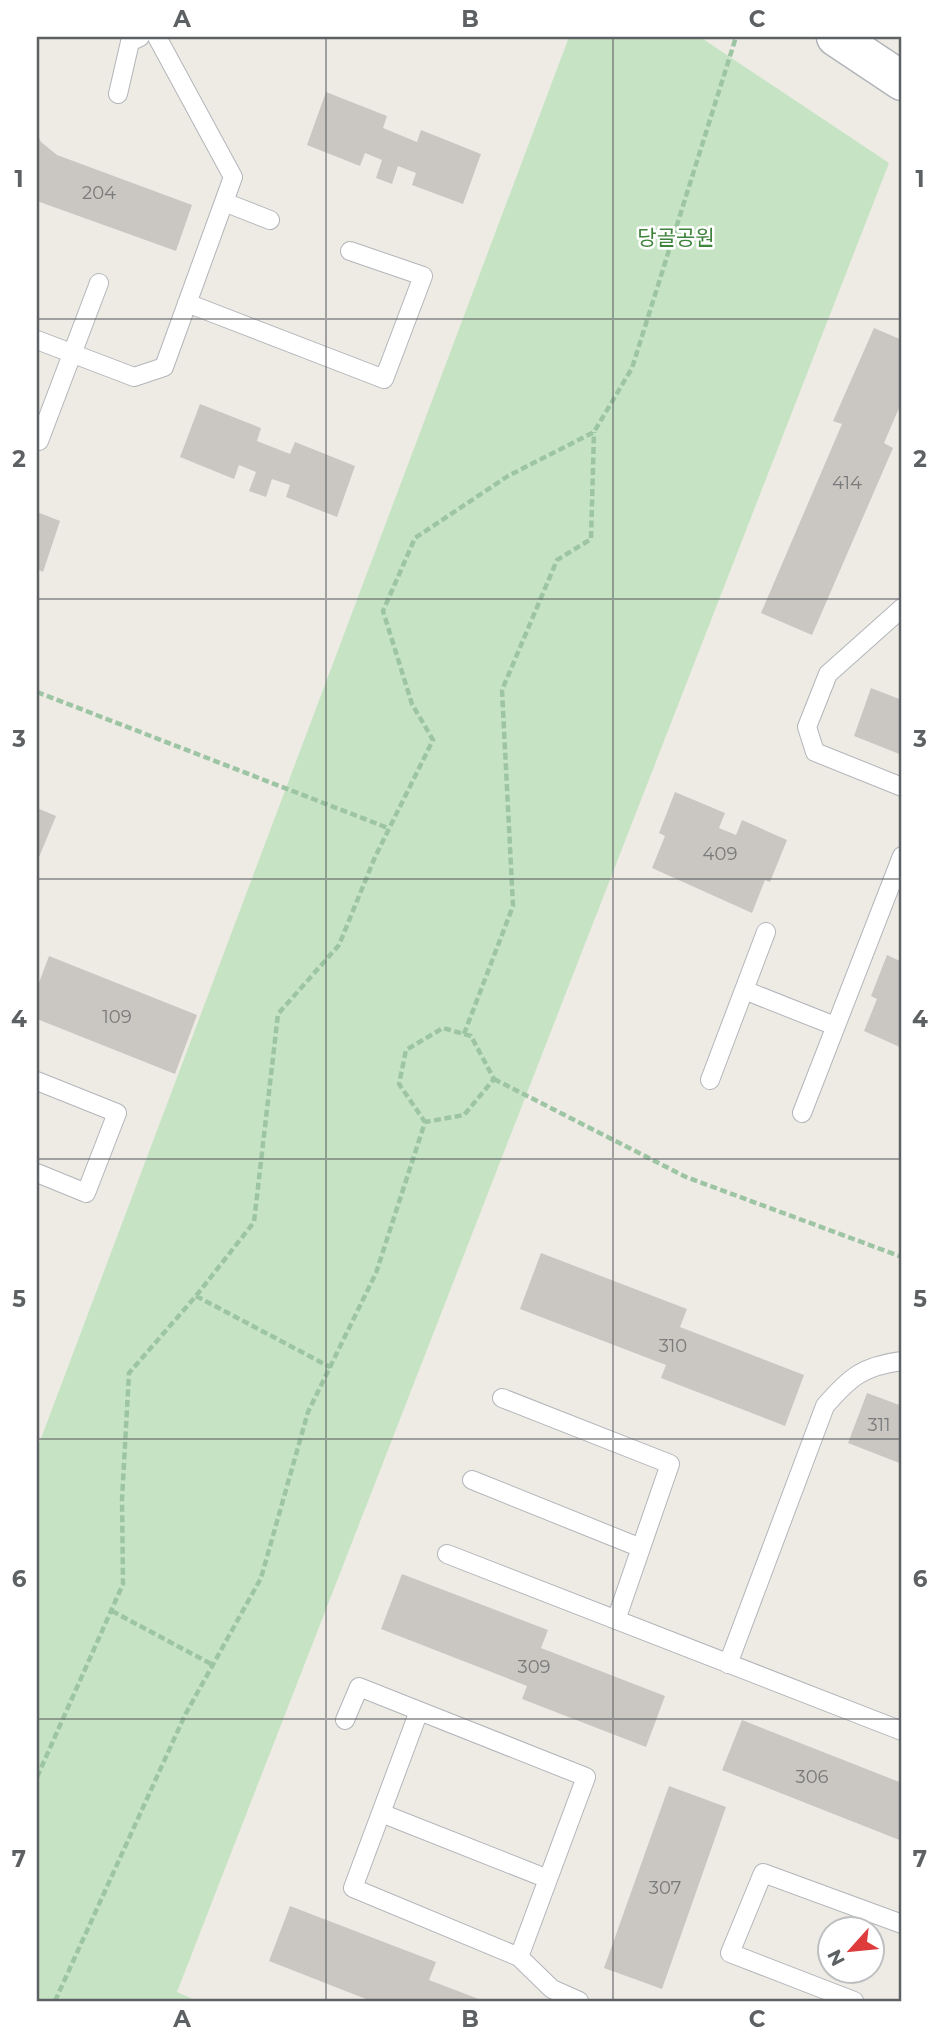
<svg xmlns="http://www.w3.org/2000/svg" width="939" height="2038" font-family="Montserrat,'Noto Sans KR',sans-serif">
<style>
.green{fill:#c6e4c3}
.building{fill:#cac6c1}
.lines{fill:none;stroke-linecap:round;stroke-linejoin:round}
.lane-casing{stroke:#b2b5b9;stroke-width:20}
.secondary-casing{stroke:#b1b5b9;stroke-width:41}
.path{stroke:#9dc5a4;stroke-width:4.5;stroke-dasharray:7 3.5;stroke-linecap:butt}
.lane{stroke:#fff;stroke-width:18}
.secondary{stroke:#fff;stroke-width:38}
.grid{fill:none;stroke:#5d6164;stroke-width:2;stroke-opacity:0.55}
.labels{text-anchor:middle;stroke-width:5;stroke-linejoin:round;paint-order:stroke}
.number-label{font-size:18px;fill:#787a7b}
.park-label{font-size:21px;fill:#3e843c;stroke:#fff}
.neatline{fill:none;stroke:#5d6164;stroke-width:2.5}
.grid-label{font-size:23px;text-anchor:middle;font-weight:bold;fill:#5d6164}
</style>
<rect width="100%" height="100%" fill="#eeebe5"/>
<path class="green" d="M569 37H700L889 163 177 1992 197 2001H37V1449Z"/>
<path class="building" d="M326 92 387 116 383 128 417 142 421 130 481 154 463 204 412 185 416 173 398 166 392 184 376 178 382 160 365 153 360 166 307 145Z
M37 134 41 142 57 155 192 205 176 251 37 201Z
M874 328 902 340V401L884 443 893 448 812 635 761 613 842 424 833 421Z
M200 404 261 428 257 441 290 454 295 442 355 466 337 517 286 497 290 485 272 479 266 497 249 491 256 472 239 465 234 479 180 457Z
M37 512 60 521 43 572 37 569Z
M871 688 902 700V755L854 736Z
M675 792 725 813 719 828 736 835 742 820 787 840 770 882 765 880 752 913 652 868 665 836 659 833Z
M37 808 56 816 37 862Z
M887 955 902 962V1048L864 1031 877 999 871 996Z
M49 956 197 1015 175 1074 37 1019V988Z
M541 1253 687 1309 680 1327 804 1375 785 1426 661 1378 666 1365 520 1309Z
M867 1393 902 1406V1464L848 1443Z
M402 1574 548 1630 541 1648 665 1696 646 1747 522 1699 527 1686 381 1629Z
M742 1720 902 1783V1841L722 1770Z
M669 1786 726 1807 662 1989 604 1968Z
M290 1906 436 1962 429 1980 484 2001H371L269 1961Z"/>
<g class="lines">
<defs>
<path id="lane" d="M118 94 130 42 140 37
M224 202 270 220
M187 303 384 379 423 276 350 251
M37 340 134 377 164 367 233 177 157 37
M39 441 99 283
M902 608 828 674 807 727 815 752 902 787
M744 990 835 1026
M710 1080 766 932
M37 1081 117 1113 86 1193 37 1173
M802 1113 902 856
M502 1398 670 1464 616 1620
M472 1480 641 1548
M447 1554 902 1731
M728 1664 825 1406C850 1377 863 1366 902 1361
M419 1711 353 1888 519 1957 552 1989 579 2001
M345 1720 359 1687 586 1777 519 1957
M381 1813 548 1879
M854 2001 730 1953 763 1873 902 1924"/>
<path id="secondary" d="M836 37 902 81"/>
</defs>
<use href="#lane" class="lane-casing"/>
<use href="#secondary" class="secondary-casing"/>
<path class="path" d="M37 692 388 828
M464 1034 513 906 502 690 557 560 591 539 594 432
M494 1079 686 1177 902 1257
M196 1296 330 1367
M112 1611 213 1665
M37 1777 123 1584 122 1499 129 1373 196 1296 254 1222 278 1014 339 945 375 857 433 740 412 704 383 611 415 538 508 476 594 432 632 368 736 37
M55 2001 185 1715 261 1578 308 1412 376 1273 425 1122 464 1115 494 1079 471 1036 443 1028 406 1050 399 1084 425 1122"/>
<use href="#lane" class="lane"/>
<use href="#secondary" class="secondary"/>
</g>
<path class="grid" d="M326 37V2001M613 37V2001M37 319H902M37 599H902M37 879H902M37 1159H902M37 1439H902M37 1719H902"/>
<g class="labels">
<g class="number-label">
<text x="99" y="199">204</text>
<text x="847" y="489">414</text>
<text x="720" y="860">409</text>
<text x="117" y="1023">109</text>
<text x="673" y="1352">310</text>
<text x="879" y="1431">311</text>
<text x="534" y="1673">309</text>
<text x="812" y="1783">306</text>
<text x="665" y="1894">307</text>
</g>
<g class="park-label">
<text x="676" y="245">당골공원</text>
</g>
</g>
<rect width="939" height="2038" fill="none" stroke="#ffffff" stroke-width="77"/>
<g transform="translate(851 1950) rotate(243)"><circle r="33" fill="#ffffff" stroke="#bec0c1" stroke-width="2"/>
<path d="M0-5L12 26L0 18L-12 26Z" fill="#de3b3c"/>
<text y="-10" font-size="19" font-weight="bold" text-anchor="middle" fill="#5d6164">N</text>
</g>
<rect x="38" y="38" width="862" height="1962" class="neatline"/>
<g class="grid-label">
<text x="182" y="27">A</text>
<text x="470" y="27">B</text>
<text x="757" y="27">C</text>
<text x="19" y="187">1</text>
<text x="920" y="187">1</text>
<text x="19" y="467">2</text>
<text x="920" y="467">2</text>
<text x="19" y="747">3</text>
<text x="920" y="747">3</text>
<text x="19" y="1027">4</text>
<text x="920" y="1027">4</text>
<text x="19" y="1307">5</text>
<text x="920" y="1307">5</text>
<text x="19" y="1587">6</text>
<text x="920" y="1587">6</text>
<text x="19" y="1867">7</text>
<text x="920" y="1867">7</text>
<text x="182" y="2027">A</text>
<text x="470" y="2027">B</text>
<text x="757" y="2027">C</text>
</g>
</svg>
